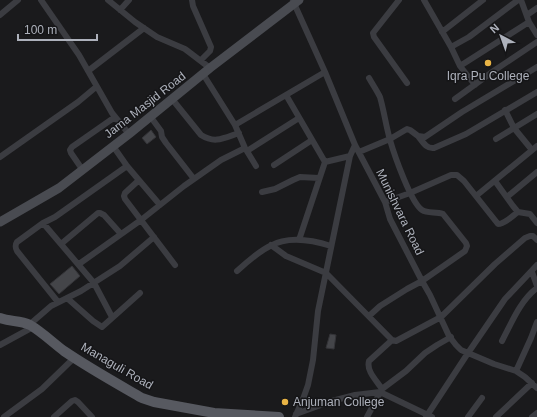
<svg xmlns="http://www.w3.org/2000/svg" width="537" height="417" font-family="Arial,sans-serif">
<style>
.building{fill:#444549;stroke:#343438}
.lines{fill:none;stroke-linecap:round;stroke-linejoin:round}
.street{stroke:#3b3c41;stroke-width:6}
.secondary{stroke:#494b51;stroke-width:9}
.primary{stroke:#575960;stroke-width:10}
.poi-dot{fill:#e9b445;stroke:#151517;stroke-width:1.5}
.labels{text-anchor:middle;stroke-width:3;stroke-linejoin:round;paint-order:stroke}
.poi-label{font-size:12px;fill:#adb1bb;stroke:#151517}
.street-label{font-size:12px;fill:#adb1bb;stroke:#151517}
</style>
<rect width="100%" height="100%" fill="#1a1a1c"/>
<path class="building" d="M151 130 156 137 147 144 142 138Z
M72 266 80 276 59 294 50 284Z
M330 334 336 335 334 349 326 348Z"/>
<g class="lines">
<path class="street" d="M41 0 79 55 112 113 129 134
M108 0 135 22 157 37 185 49 210 68
M192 0 193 6 211 47 210 51 201 60
M399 0 373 33 374 37 407 83
M424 0 451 47 460 66 475 85
M521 0 529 22 537 35
M293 1 325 72 355 145 385 202 390 219 422 281 430 295 449 336 456 345 461 350 494 364 516 371 525 377 537 388
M120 10 129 0
M0 15 18 0
M527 15 537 8
M442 32 483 0
M451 47 469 37 518 0
M460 66 529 22
M88 71 144 28
M203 74 235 125 245 148 256 166
M286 95 325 162 350 156
M172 99 201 135C215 144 224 138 239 133
M455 99 495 70 537 42
M505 110 514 128 532 150
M150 116 161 131 162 137 166 143 194 179
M235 125 325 72
M418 136C423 142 426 149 434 148L466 134 537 92
M496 139 537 114
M113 146 127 166 160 205
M247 151 299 118
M359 152 390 139 407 129 410 130 418 136 425 137 462 112 537 67
M0 157 78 102 96 87
M274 165 312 140
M82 169 71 153 70 150 72 147 115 117
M139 180 125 193 124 196 125 199 175 265
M495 181 513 206 518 212 530 214 537 223
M262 192 275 189 293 180 300 177 319 178
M476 196 537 146
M507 197 537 172
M385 202 410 193 451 175H457L464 181 498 224C505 224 512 216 518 212
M43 223 94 283 112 317
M299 240 325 162
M61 244 98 213H100L104 215 121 234
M271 245 286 256 326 273 392 340 396 341 441 317 495 264 525 238 530 236H533L537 240
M79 264 141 220 184 186 221 160 245 148
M237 271C247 262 258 252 270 246 288 236 312 240 331 246
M532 272 537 286
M67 298 93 321 102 327 140 293
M58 302 17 251C15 247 15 245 17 242L43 223 55 217 127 166
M369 316 380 306 407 289 422 281 465 251 467 246 466 243 443 214C436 211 428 214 422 210 411 203 394 154 390 140 386 126 384 111 380 97 377 91 373 85 369 78
M29 325 51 306 81 291 120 266 154 237
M502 341C512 322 520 301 537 288
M0 345 33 327
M516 371 531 338 537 322
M382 389C377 381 366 371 369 361L392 340
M296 414 332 401 355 395 380 392 432 417
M4 417 42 389 75 357
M54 417 72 401 75 400 78 402 92 417
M295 417 303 399 308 385 313 360 318 311 350 156 355 145
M367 417 382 389 406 371 425 353 437 345 451 337
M426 417 468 353 505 299 537 265
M468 417 482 398
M496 417 532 383
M532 417 537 413"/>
<path class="secondary" d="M0 222 59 188 129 134 210 68 299 0"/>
<path class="primary" d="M0 318C10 322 20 320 30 325 42 332 52 342 64 351 89 368 116 383 142 398L154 402 214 413 279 417"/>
</g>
<g class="poi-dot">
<circle cx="488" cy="63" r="4"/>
<circle cx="285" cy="402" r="4"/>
</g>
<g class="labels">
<g class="poi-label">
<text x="488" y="80">Iqra Pu College</text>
<text x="293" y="406" text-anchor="start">Anjuman College</text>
</g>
<g class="street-label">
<text transform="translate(145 105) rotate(-38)" y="4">Jama Masjid Road</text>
<text transform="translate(400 212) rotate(64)" y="4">Munishvara Road</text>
<text transform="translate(117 366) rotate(30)" y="4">Managuli Road</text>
</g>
</g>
<g transform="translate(501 36) rotate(319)" stroke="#151517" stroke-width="3" paint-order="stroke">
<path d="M0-3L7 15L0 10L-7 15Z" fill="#adb1bb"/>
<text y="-6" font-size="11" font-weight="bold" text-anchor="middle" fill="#adb1bb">N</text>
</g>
<path d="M18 34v6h79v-6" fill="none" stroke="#adb1bb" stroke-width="2"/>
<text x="24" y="34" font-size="12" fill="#adb1bb" stroke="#151517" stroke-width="3" paint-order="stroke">100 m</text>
</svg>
